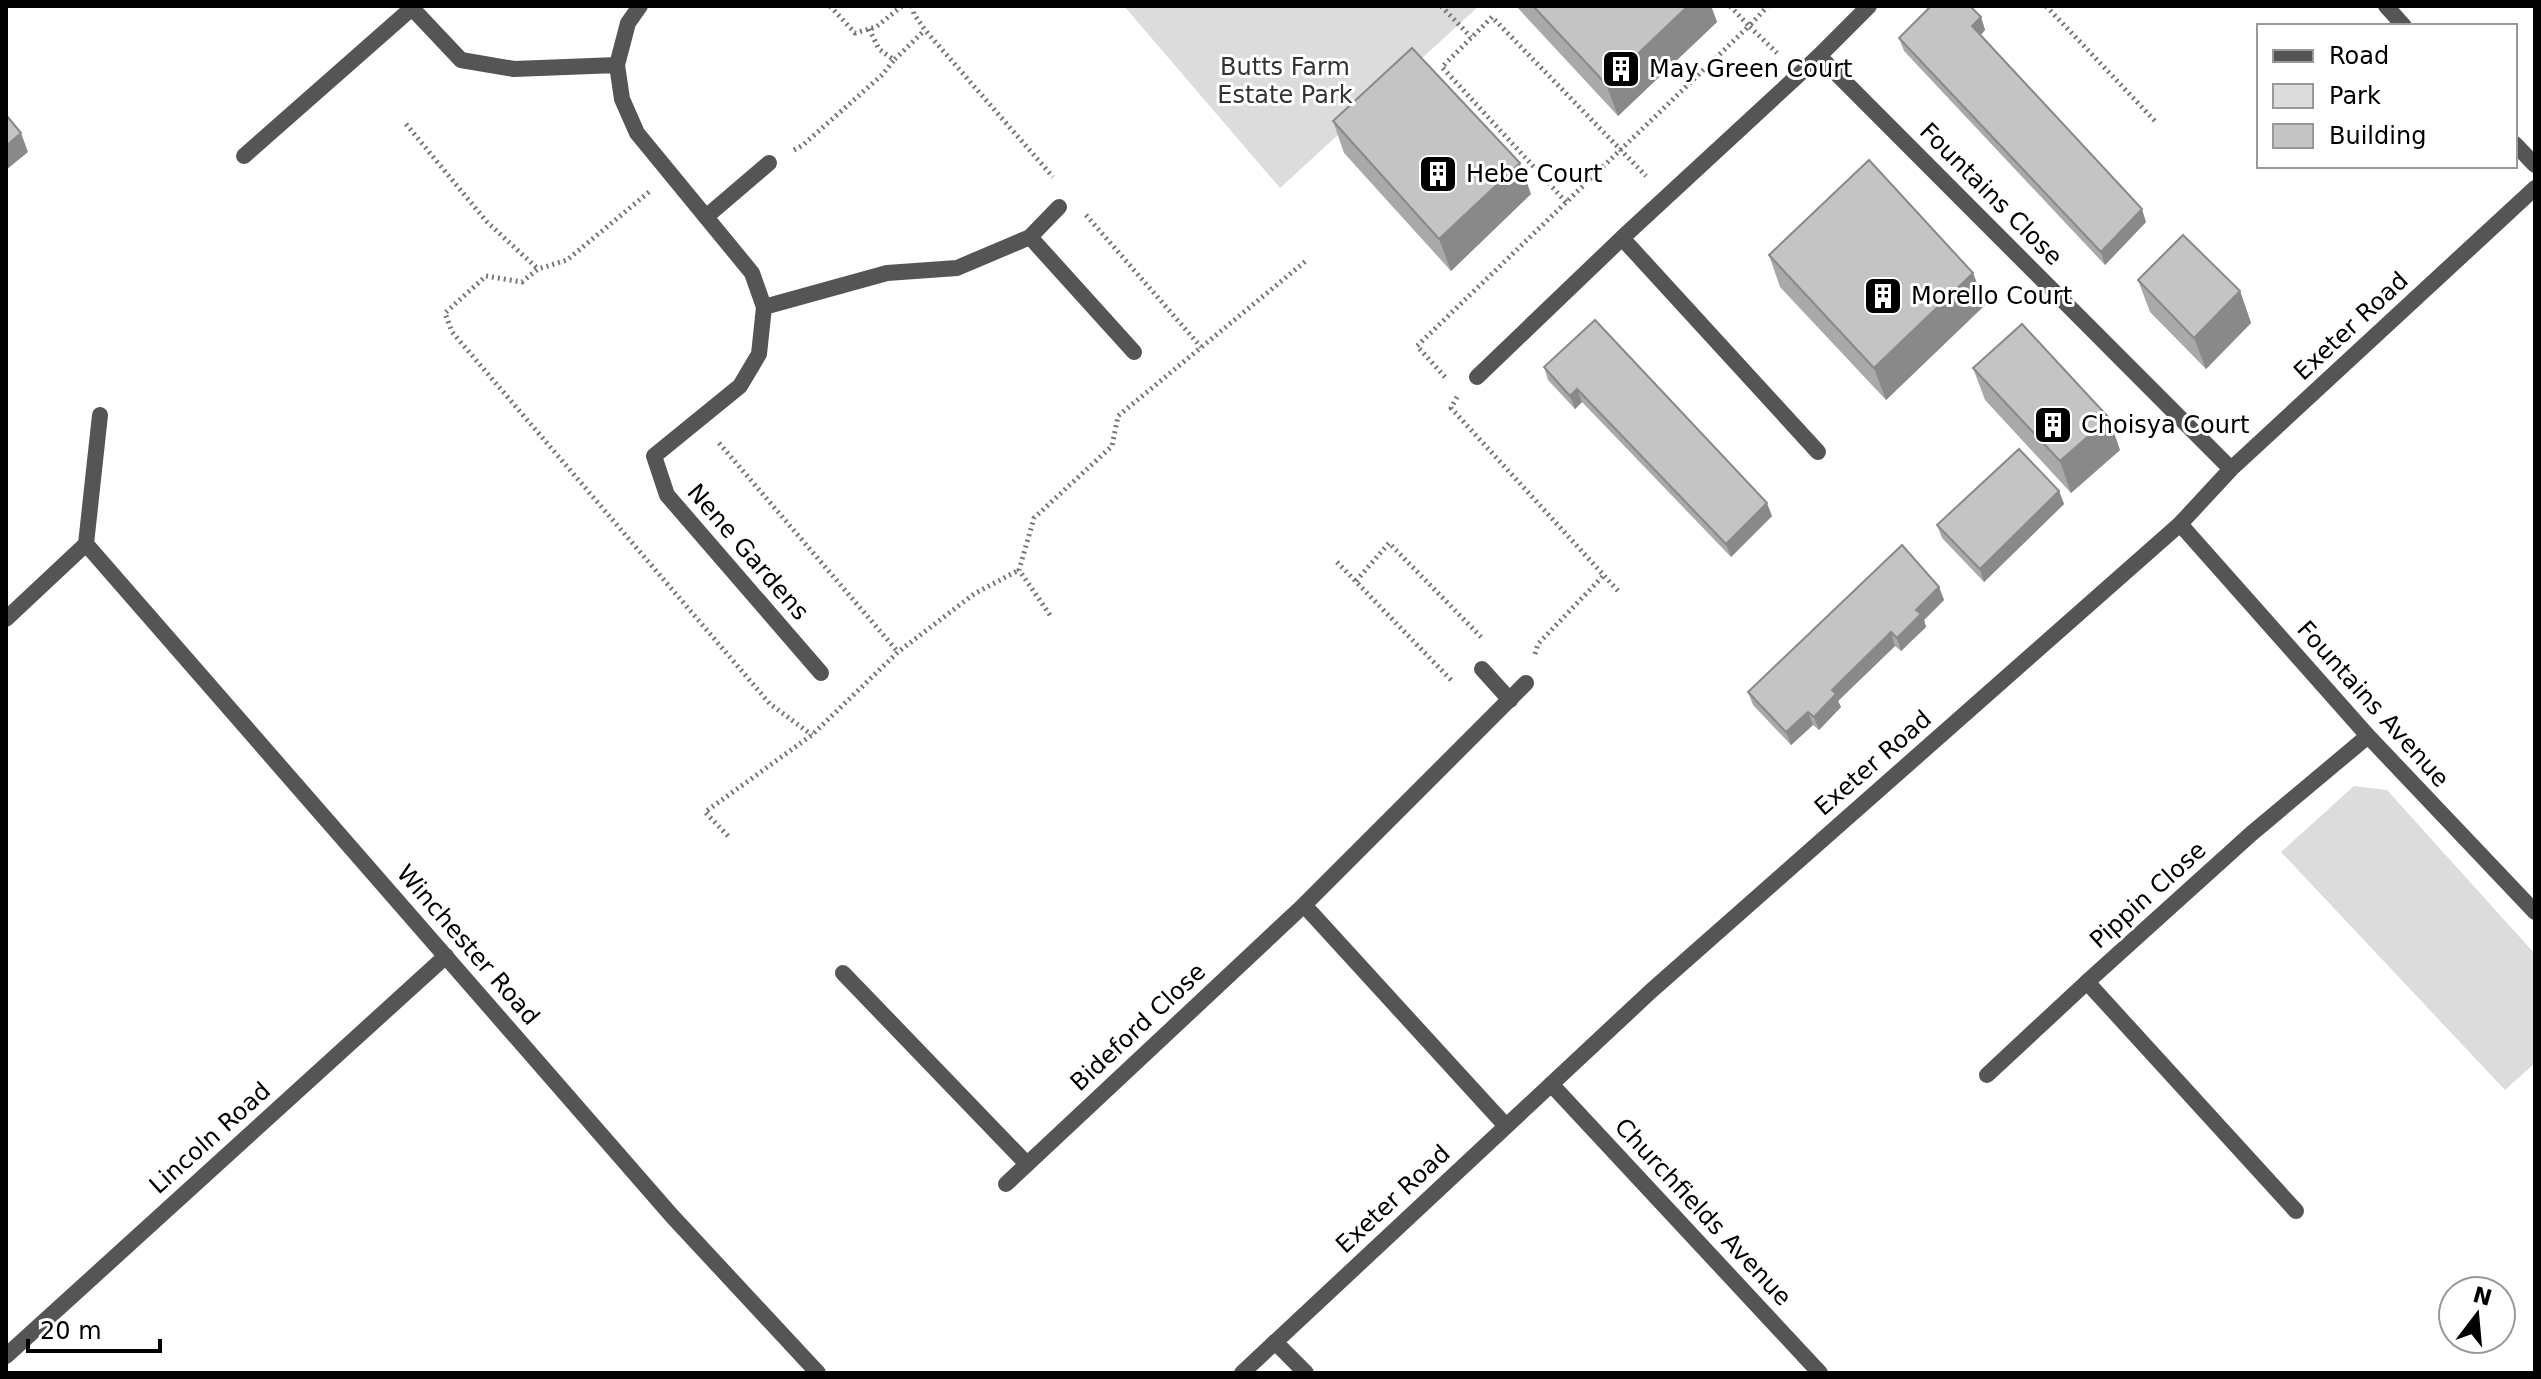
<svg xmlns="http://www.w3.org/2000/svg" width="2541" height="1379" font-family="'DejaVu Sans',sans-serif">
<style>
.green{fill:#dcdcdc}
.lines{fill:none;stroke-linecap:round;stroke-linejoin:round}
.path{stroke:#777;stroke-width:5;stroke-dasharray:2 4;stroke-linecap:butt}
.lane{stroke:#555;stroke-width:16}
.street{stroke:#555;stroke-width:16}
.wall{fill:#a9a9a9}
.shaded-wall{fill:#898989}
.building{fill:#c4c4c4;stroke:#898989;stroke-width:2}
.labels{text-anchor:middle;stroke-width:6;stroke-linejoin:round;paint-order:stroke}
.park-label{font-size:24px;fill:#333;stroke:#fff}
.poi-label{font-size:24px;fill:#000;stroke:#fff;text-anchor:start}
.street-label{font-size:24px;fill:#000;stroke:#fff}
</style>
<rect width="100%" height="100%" fill="#fff"/>
<path class="green" d="M1124 6H1479L1280 188Z
M2354 786 2387 790 2535 954V1063L2505 1090 2281 852Z"/>
<g class="lines">
<path class="path" d="M830 6 855 33 876 27 902 6
M912 6 914 14 925 30 1053 177
M1441 6 1471 37
M1730 6 1749 26 1768 6
M2046 6 2155 121
M869 29 879 49 894 60 925 30
M406 124 487 222 538 269
M794 150 803 145 882 75 894 60
M649 192 567 260 538 269 522 282 486 276 445 313 452 332 770 704 812 735
M1566 202 1442 67 1492 17 1646 176
M1086 215 1201 347
M1445 377 1417 346 1749 26 1777 53
M1457 397 1451 408 1620 593
M719 443 898 652
M1337 562 1453 682
M1356 581 1389 543 1482 638
M1050 615 1019 570 1034 518 1112 446 1118 416 1307 260
M1535 654 1538 644 1605 574
M728 836 705 812 812 735 898 652 974 594 1019 570"/>
<path class="lane" d="M707 216 769 163
M1482 669 1510 700
M843 973 1027 1164
M1987 1075 2087 982
M1275 1342 1306 1373"/>
<path class="street" d="M410 6 461 60 514 69 617 65
M640 6 628 23 617 65 622 99 637 133 752 273 764 307
M2386 6 2404 26
M1819 56 1869 6
M2515 144 2535 165
M244 156 412 8
M1030 237 1059 207
M1477 377 1622 238
M1818 452 1622 238 1819 56 2231 469
M2180 524 2368 736 2535 912
M86 544 672 1216 818 1373
M6 619 86 544 100 415
M821 673 667 495 654 456 740 386 759 354 764 307 887 273 957 268 1030 237 1134 352
M1304 905 1506 1126
M1551 1084 1820 1373
M1006 1184 1304 905 1526 683
M2296 1211 2087 982 2251 834 2368 736
M6 1356 446 956
M1242 1373 1651 991 2180 524 2231 469 2535 188"/>
</g>
<path class="wall" d="M1516 6H1711L1717 22 1618 116Z
M1981 17 1985 30 1981 35 2146 222 2105 265 1904 51 1899 38Z
M1333 121 1531 194 1451 271 1344 153Z
M1769 255 1973 273 1985 305 1886 400 1780 287Z
M2138 280 2240 291 2251 323 2206 369 2150 312Z
M1544 367 1772 516 1731 557 1582 402 1575 409 1548 380Z
M1973 368 2120 450 2071 493 1985 400Z
M2059 491 2064 504 1984 582 1942 538 1937 525Z
M1939 587 1944 600 1924 620 1926 627 1901 651 1895 646 1838 701 1841 707 1819 730 1813 725 1791 745 1753 705 1748 692Z"/>
<path class="shaded-wall" d="M1688 6H1711L1717 22 1618 116 1606 84Z
M1981 17 1985 30 1977 39 1972 26Z
M21 133 28 152 6 170V146Z
M1520 163 1531 194 1451 271 1439 239Z
M2142 209 2146 222 2105 265 2101 252Z
M1973 273 1985 305 1886 400 1874 368Z
M2240 291 2251 323 2206 369 2194 338Z
M1577 389 1582 402 1575 409 1570 396Z
M2109 418 2120 450 2071 493 2060 461Z
M2059 491 2064 504 1984 582 1980 569Z
M1767 503 1772 516 1731 557 1726 544Z
M1939 587 1944 600 1924 620 1926 627 1901 651 1897 638 1916 610Z
M1891 632 1895 646 1838 701 1841 707 1819 730 1814 717 1832 690Z
M1808 712 1813 725 1791 745 1786 732Z"/>
<path class="building" d="M1533 6H1688L1606 84Z
M1931 6H1970L1981 17 1972 26 2142 209 2101 252 1899 38Z
M1412 48 1520 163 1439 239 1333 121Z
M6 115 21 133 6 146Z
M1869 160 1973 273 1874 368 1769 255Z
M2183 235 2240 291 2194 338 2138 280Z
M1595 320 1767 503 1726 544 1577 389 1570 396 1544 367Z
M2022 324 2109 418 2060 461 1973 368Z
M2019 449 2059 491 1980 569 1937 525Z
M1902 545 1939 587 1916 610 1921 614 1897 638 1891 632 1832 690 1836 694 1814 717 1808 712 1786 732 1748 692Z"/>
<defs>
<symbol id="building-square" viewBox="-11 -11 22 22"><rect x="-9" y="-9" width="18" height="18" rx="4" fill="#000" stroke="#fff"/><path d="M-4-6H4V6H1V3H-1V6H-4ZM-2.5-4.3h1.7v1.8h-1.7ZM.8-4.3h1.7v1.8H.8ZM-2.5-1h1.7V.8h-1.7ZM.8-1h1.7V.8H.8Z" fill="#fff"/></symbol>
</defs>
<g fill-rule="evenodd">
<use href="#building-square" x="1599" y="47" width="44" height="44"/>
<use href="#building-square" x="1416" y="152" width="44" height="44"/>
<use href="#building-square" x="1861" y="274" width="44" height="44"/>
<use href="#building-square" x="2031" y="403" width="44" height="44"/>
</g>
<g class="labels">
<g class="park-label">
<text x="1285" y="75">Butts Farm<tspan x="1285" dy="28">Estate Park</tspan></text>
</g>
<g class="poi-label">
<text x="1649" y="77">May Green Court</text>
<text x="1466" y="182">Hebe Court</text>
<text x="1911" y="304">Morello Court</text>
<text x="2081" y="433">Choisya Court</text>
</g>
<g class="street-label">
<text transform="translate(1991 194) rotate(45)" y="8">Fountains Close</text>
<text transform="translate(2351 326) rotate(-43)" y="8">Exeter Road</text>
<text transform="translate(748 552) rotate(49)" y="8">Nene Gardens</text>
<text transform="translate(2373 704) rotate(48)" y="8">Fountains Avenue</text>
<text transform="translate(1873 763) rotate(-41)" y="8">Exeter Road</text>
<text transform="translate(2148 895) rotate(-42)" y="8">Pippin Close</text>
<text transform="translate(468 945) rotate(49)" y="8">Winchester Road</text>
<text transform="translate(1138 1027) rotate(-43)" y="8">Bideford Close</text>
<text transform="translate(210 1138) rotate(-42)" y="8">Lincoln Road</text>
<text transform="translate(1393 1199) rotate(-43)" y="8">Exeter Road</text>
<text transform="translate(1703 1212) rotate(47)" y="8">Churchfields Avenue</text>
</g>
</g>
<rect width="2541" height="1379" fill="none" stroke="#000000" stroke-width="16"/>
<rect x="2257" y="24" width="260" height="144" fill="#ffffff" stroke="#999999" stroke-width="2"/>
<rect x="2273" y="50" width="40" height="12" fill="#555555" stroke="#999999" stroke-width="2"/>
<text x="2329" y="64" font-size="24" fill="#000000">Road</text>
<rect x="2273" y="84" width="40" height="24" fill="#dcdcdc" stroke="#999999" stroke-width="2"/>
<text x="2329" y="104" font-size="24" fill="#000000">Park</text>
<rect x="2273" y="124" width="40" height="24" fill="#c4c4c4" stroke="#999999" stroke-width="2"/>
<text x="2329" y="144" font-size="24" fill="#000000">Building</text>
<g transform="translate(2477 1315) rotate(16)"><circle r="38" fill="#ffffff" stroke="#999999" stroke-width="2"/>
<path d="M0-6L14 30L0 20L-14 30Z" fill="#000000"/>
<text y="-12" font-size="22" font-weight="bold" text-anchor="middle" fill="#000000">N</text>
</g>
<path d="M28 1339v12h132v-12" fill="none" stroke="#000000" stroke-width="4"/>
<text x="40" y="1339" font-size="24" fill="#000000" stroke="#ffffff" stroke-width="6" paint-order="stroke">20 m</text>
</svg>
